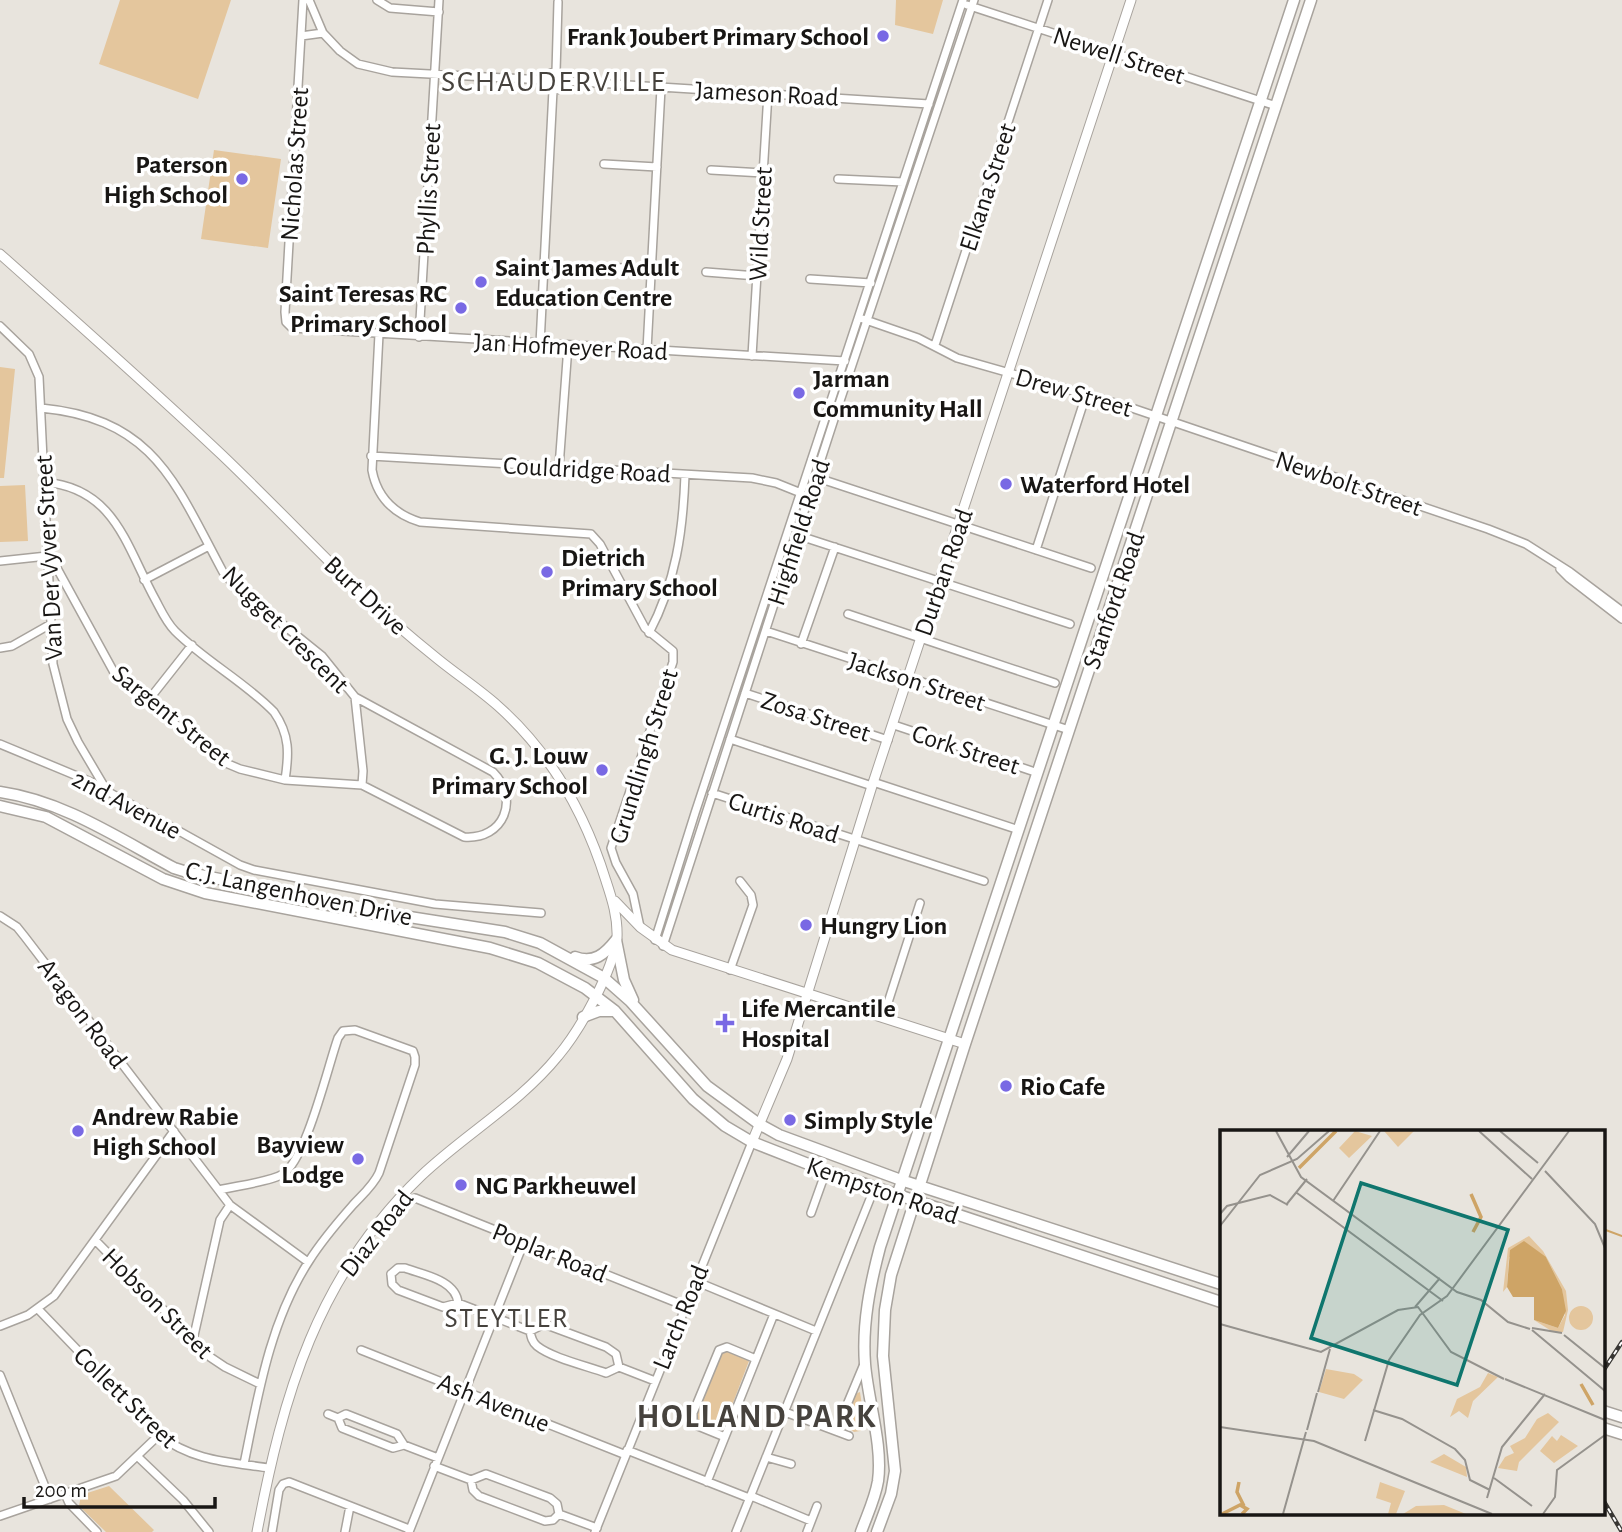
<svg xmlns="http://www.w3.org/2000/svg" width="1622" height="1532" font-family="'Alegreya Sans',sans-serif">
<style>
.green{fill:#e4c69d}
.lines{fill:none;stroke-linecap:round;stroke-linejoin:round}
.stream{stroke:#cea466;stroke-width:2}
.minor-casing{stroke:#a8a39d;stroke-width:10}
.tertiary-casing{stroke:#a8a39d;stroke-width:11}
.secondary-casing{stroke:#a8a39d;stroke-width:13}
.minor{stroke:#fff;stroke-width:7}
.tertiary{stroke:#fff;stroke-width:9}
.secondary{stroke:#fff;stroke-width:10}
.rail-casing{stroke:#383633;stroke-width:4.5}
.rail{stroke:#fff;stroke-width:2;stroke-dasharray:5;stroke-linecap:butt}
.poi-dot{fill:#7969e4;stroke:#fff;stroke-width:2.5}
.labels{text-anchor:middle;stroke-width:7;stroke-linejoin:round;paint-order:stroke}
.poi-label{font-size:26px;font-weight:bold;fill:#181614;stroke:#fff;text-anchor:start}
.street-label{font-size:26px;fill:#181614;stroke:#fff}
.neighbourhood-label{font-size:28px;letter-spacing:2px;fill:#46423d;stroke:#fff}
.quarter-label{font-size:30px;letter-spacing:2px;fill:#46423d;stroke:#fff}
.district-label{font-size:33px;font-weight:bold;letter-spacing:2px;fill:#46423d;stroke:#fff}
.inset-river{fill:none;stroke:#cea466;stroke-width:3.5}
.inset-road{fill:none;stroke:#95928d;stroke-width:2}
.view{fill:#0f766e;fill-opacity:0.15;stroke:#0f766e;stroke-width:3.5}
.inset-edge{fill:none;stroke:#181614;stroke-width:3.5}
</style>
<rect width="100%" height="100%" fill="#e8e4dd"/>
<path class="green" d="M120 0H231L198 99 99 64Z
M896 0H943L933 34 895 25Z
M214 150 281 159 268 248 201 239Z
M0 367 15 369 4 478H0Z
M25 485 28 541 0 542V486Z
M726 1351 749 1361 723 1429 720 1430 699 1421 696 1418 721 1354Z
M860 1392 865 1427 860 1431 854 1432 843 1424 855 1394Z
M109 1486 154 1530 152 1532H106L79 1506 81 1495Z"/>
<g class="lines">
<path class="stream" d="M1603 1229 1622 1236"/>
<defs>
<path id="minor" d="M303 0 285 312 286 322 292 328 845 361
M309 0 323 33 340 51 358 64 392 72 545 80
M377 0 390 8 439 12
M967 5 1276 106
M301 36 323 33
M546 81a9 9 0 1 1 18 0a9 9 0 1 1-18 0Z
M556 72 558 2
M564 81 929 104
M604 164 657 167
M711 170 763 173
M838 179 903 182
M599 267 651 269
M706 272 757 276
M810 279 871 283
M863 319 918 338 957 358 1129 407 1488 529 1526 544 1570 572 1622 611
M0 326 29 354 39 377 53 664 67 719 78 742 107 791
M379 334 372 470C377 497 394 514 420 522L591 534 600 544 645 628 673 651V662L611 848 616 863 633 894 640 927
M419 337 439 0
M540 344 553 90
M935 345 1048 0
M647 350 661 88
M752 356 768 93
M371 456 752 478 776 483 801 493
M559 467 568 346
M815 477 1091 568
M44 482C115 488 126 546 155 599 161 610 166 622 175 631 205 661 245 682 274 712 290 735 289 754 285 780
M797 535 1070 624
M1036 550 1086 395
M0 561 47 556 53 561 116 676 221 761 240 769 285 780 362 785 464 837C504 840 520 799 493 772L355 697 322 656 234 585 223 572C175 483 155 419 41 408
M1560 569 1569 578 1622 619
M144 580 209 546
M848 614 1055 683
M766 631 1069 730
M649 633C676 582 683 531 685 475
M801 644 835 547
M0 648 12 646 49 625
M745 693 888 740
M355 697 363 771 362 785
M147 702 192 645
M894 725 1038 773
M730 739 872 786
M0 744 89 781 240 865 254 870 435 904 541 913
M873 782 1019 830
M712 793 984 881
M0 916 17 927 25 937 230 1205 308 1262
M655 940 695 813 963 0
M663 946 839 404 974 0
M730 970 753 905 751 895 740 881
M883 1018 920 903
M219 1190C235 1186 270 1182 283 1174 306 1160 328 1066 338 1038L343 1031 355 1030 413 1051 415 1057V1065L379 1173C373 1186 362 1195 352 1206 337 1223 321 1242 309 1261 270 1321 258 1395 244 1464
M415 1198 685 1306
M811 1213 826 1171
M95 1240 210 1357 225 1367 260 1384
M391 1274 392 1284 398 1290 443 1307 458 1303 530 1331
M391 1274 398 1268H405C424 1275 456 1280 458 1303
M695 1281 816 1331
M38 1309 159 1435C192 1461 229 1462 269 1468
M0 1326 28 1315 54 1296 174 1131
M530 1331 544 1324 606 1347 616 1354 619 1367
M530 1331C531 1337 532 1342 537 1346 552 1358 587 1366 606 1373L619 1367
M193 1340 220 1220 230 1205
M361 1350 626 1455
M619 1367 655 1381
M0 1375 50 1499
M785 1412 849 1436
M328 1414 338 1418 346 1414 397 1434 404 1445
M338 1418 342 1428 393 1448 404 1445 438 1458
M836 1431 864 1364
M725 1437 698 1426 693 1421V1413L719 1350 727 1347 756 1359
M627 1450 749 1498
M137 1456 183 1500 209 1532
M766 1457 791 1464
M434 1466 471 1480 486 1474 550 1498 557 1504 559 1514
M471 1480 473 1490 479 1496 545 1521 553 1520 559 1514
M707 1482 774 1314
M65 1494 69 1503 97 1532
M751 1496 811 1521
M559 1514 597 1528
M0 1516 116 1476 159 1435
M272 1532 279 1490 283 1484 289 1482 409 1529
M345 1532 350 1506
M409 1532 524 1242
M595 1532 752 1142
M736 1532 870 1199
M807 1532 817 1506"/>
<path id="tertiary" d="M0 254C74 320 149 386 222 455 266 497 308 541 352 584 380 611 409 636 439 660 459 676 480 690 498 706 552 754 585 813 606 881 612 899 618 918 617 938 613 971 580 1030 558 1056 520 1103 464 1135 421 1176 317 1276 283 1395 257 1532
M615 901 640 927 672 950 965 1044
M752 1142 787 1059 872 786 1131 0"/>
<path id="secondary" d="M0 792C63 801 118 838 174 868L190 873 403 916 505 932 540 943 604 978 630 1001 707 1086 759 1124 779 1135 901 1180 1221 1284
M0 806 46 817 163 879 205 893 490 948 538 963 585 988 615 1011 693 1099 725 1126 752 1142 826 1171 1221 1302
M616 940 624 980 633 1000
M575 957C594 964 605 954 616 940
M583 1017 599 1011H615
M1603 1411 1622 1417
M1603 1428 1622 1434
M861 1532C867 1515 875 1499 878 1481 883 1445 868 1401 865 1364 862 1324 870 1285 880 1247L1294 0
M877 1532 891 1494 895 1471 883 1356 885 1310 891 1275 965 1044 1311 0"/>
</defs>
<use href="#minor" class="minor-casing"/>
<use href="#tertiary" class="tertiary-casing"/>
<use href="#secondary" class="secondary-casing"/>
<use href="#minor" class="minor"/>
<use href="#tertiary" class="tertiary"/>
<use href="#secondary" class="secondary"/>
<defs>
<path id="rail" d="M1603 1371 1622 1342
M1603 1500 1622 1532"/>
</defs>
<use href="#rail" class="rail-casing"/>
<use href="#rail" class="rail"/>
</g>
<g class="poi-dot">
<circle cx="883" cy="36" r="7"/>
<circle cx="242" cy="179" r="7"/>
<circle cx="481" cy="282" r="7"/>
<circle cx="461" cy="308" r="7"/>
<circle cx="799" cy="393" r="7"/>
<circle cx="1006" cy="484" r="7"/>
<circle cx="547" cy="572" r="7"/>
<circle cx="602" cy="770" r="7"/>
<circle cx="806" cy="925" r="7"/>
<path d="M721.5 1012.5h7v7h7v7h-7v7h-7v-7h-7v-7h7z"/>
<circle cx="1006" cy="1086" r="7"/>
<circle cx="790" cy="1120" r="7"/>
<circle cx="78" cy="1131" r="7"/>
<circle cx="358" cy="1159" r="7"/>
<circle cx="461" cy="1185" r="7"/>
</g>
<g class="labels">
<g class="poi-label">
<text x="869" y="45" text-anchor="end">Frank Joubert Primary School</text>
<text x="228" y="173" text-anchor="end">Paterson<tspan x="228" dy="30">High School</tspan></text>
<text x="495" y="276">Saint James Adult<tspan x="495" dy="30">Education Centre</tspan></text>
<text x="447" y="302" text-anchor="end">Saint Teresas RC<tspan x="447" dy="30">Primary School</tspan></text>
<text x="813" y="387">Jarman<tspan x="813" dy="30">Community Hall</tspan></text>
<text x="1020" y="493">Waterford Hotel</text>
<text x="561" y="566">Dietrich<tspan x="561" dy="30">Primary School</tspan></text>
<text x="588" y="764" text-anchor="end">G. J. Louw<tspan x="588" dy="30">Primary School</tspan></text>
<text x="820" y="934">Hungry Lion</text>
<text x="741" y="1017">Life Mercantile<tspan x="741" dy="30">Hospital</tspan></text>
<text x="1020" y="1095">Rio Cafe</text>
<text x="92" y="1125">Andrew Rabie<tspan x="92" dy="30">High School</tspan></text>
<text x="804" y="1129">Simply Style</text>
<text x="344" y="1153" text-anchor="end">Bayview<tspan x="344" dy="30">Lodge</tspan></text>
<text x="475" y="1194">NG Parkheuwel</text>
</g>
<g class="street-label">
<text transform="translate(1119 55) rotate(18)" y="9">Newell Street</text>
<text transform="translate(767 93) rotate(3)" y="9">Jameson Road</text>
<text transform="translate(294 164) rotate(-86)" y="9">Nicholas Street</text>
<text transform="translate(987 187) rotate(-72)" y="9">Elkana Street</text>
<text transform="translate(428 189) rotate(-87)" y="9">Phyllis Street</text>
<text transform="translate(760 224) rotate(-87)" y="9">Wild Street</text>
<text transform="translate(571 346) rotate(3)" y="9">Jan Hofmeyer Road</text>
<text transform="translate(1074 392) rotate(16)" y="9">Drew Street</text>
<text transform="translate(587 469) rotate(3)" y="9">Couldridge Road</text>
<text transform="translate(1349 483) rotate(19)" y="9">Newbolt Street</text>
<text transform="translate(798 532) rotate(-72)" y="9">Highfield Road</text>
<text transform="translate(48 558) rotate(-93)" y="9">Van Der Vyver Street</text>
<text transform="translate(943 572) rotate(-71)" y="9">Durban Road</text>
<text transform="translate(366 595) rotate(43)" y="9">Burt Drive</text>
<text transform="translate(1113 600) rotate(-71)" y="9">Stanford Road</text>
<text transform="translate(286 629) rotate(45)" y="9">Nugget Crescent</text>
<text transform="translate(917 681) rotate(18)" y="9">Jackson Street</text>
<text transform="translate(172 715) rotate(39)" y="9">Sargent Street</text>
<text transform="translate(816 716) rotate(18)" y="9">Zosa Street</text>
<text transform="translate(966 749) rotate(18)" y="9">Cork Street</text>
<text transform="translate(643 756) rotate(-73)" y="9">Grundlingh Street</text>
<text transform="translate(127 804) rotate(28)" y="9">2nd Avenue</text>
<text transform="translate(784 817) rotate(18)" y="9">Curtis Road</text>
<text transform="translate(299 893) rotate(12)" y="9">C.J. Langenhoven Drive</text>
<text transform="translate(83 1013) rotate(53)" y="9">Aragon Road</text>
<text transform="translate(883 1190) rotate(19)" y="9">Kempston Road</text>
<text transform="translate(376 1233) rotate(-52)" y="9">Diaz Road</text>
<text transform="translate(550 1252) rotate(22)" y="9">Poplar Road</text>
<text transform="translate(158 1303) rotate(45)" y="9">Hobson Street</text>
<text transform="translate(680 1317) rotate(-68)" y="9">Larch Road</text>
<text transform="translate(126 1397) rotate(44)" y="9">Collett Street</text>
<text transform="translate(494 1402) rotate(22)" y="9">Ash Avenue</text>
</g>
<g class="neighbourhood-label">
<text x="507" y="1327">STEYTLER</text>
</g>
<g class="quarter-label">
<text x="554" y="91">SCHAUDERVILLE</text>
</g>
<g class="district-label">
<text x="757" y="1427">HOLLAND PARK</text>
</g>
</g>
<g transform="translate(1220 1130)">
<rect width="385" height="385" fill="#e8e4dd"/>
<path d="M135 1 152 6 129 28 119 18ZM164 1H194L178 17ZM309 106 323 121 346 161 348 180 343 202H333L314 190 338 198 345 185 342 159 326 127H289L287 157 283 162 288 118ZM349 188a12 12 0 1 1 24 0a12 12 0 1 1-24 0ZM106 239 134 244 143 250 124 269 99 262ZM268 243 278 247 253 271 248 288 239 281 230 287 237 269 260 257ZM328 283 339 292 299 332 297 341 278 338 285 327 294 323 290 316 305 308 317 289ZM341 305 358 316 334 333 320 321 332 306 337 311ZM224 324 246 337 247 347 210 332ZM160 352 185 361 176 384H168L171 373 156 368ZM224 375 246 384H183L196 376Z" fill="#e4c69d"/>
<path d="M304 111 326 127 342 159 346 181 338 198 314 190V167H293L287 157 290 120Z" fill="#cea466"/>
<path class="inset-river" d="M79 38 116 1M251 64 261 87 253 102M361 254 373 275M19 352 17 362 24 376M2 384 20 375 27 379 22 384"/>
<path class="inset-road" d="M56 1 81 47 237 162 261 170 288 192 310 199M259 1 312 49M280 1 318 33M67 27 89 1M325 41 375 94 385 118M77 63 223 171M113 71 160 1M66 75 87 49M0 84 7 76 50 65 68 75M0 96 40 45 77 29 109 1M195 177 220 148M0 194 101 222 178 180 198 177 231 222 284 249M312 198 342 203M312 200 385 261M344 205 385 238M285 249 385 290M98 262 110 219M153 280 182 289 235 319 245 330 250 350 270 360M0 297 94 311 272 384M87 300 97 263M145 311 169 230 200 185 227 166 349 1M274 348 312 376M267 368 282 317 325 264M63 384 86 302M323 384 335 367 337 340 385 305"/>
<path class="view" d="M141 53 288 100 237 255 91 208Z"/>
<rect width="385" height="385" class="inset-edge"/>
</g>
<path d="M24 1497v10h191v-10" fill="none" stroke="#181614" stroke-width="3.5"/>
<text x="35" y="1497" font-size="21" fill="#181614" stroke="#ffffff" stroke-width="5" paint-order="stroke">200 m</text>
</svg>
